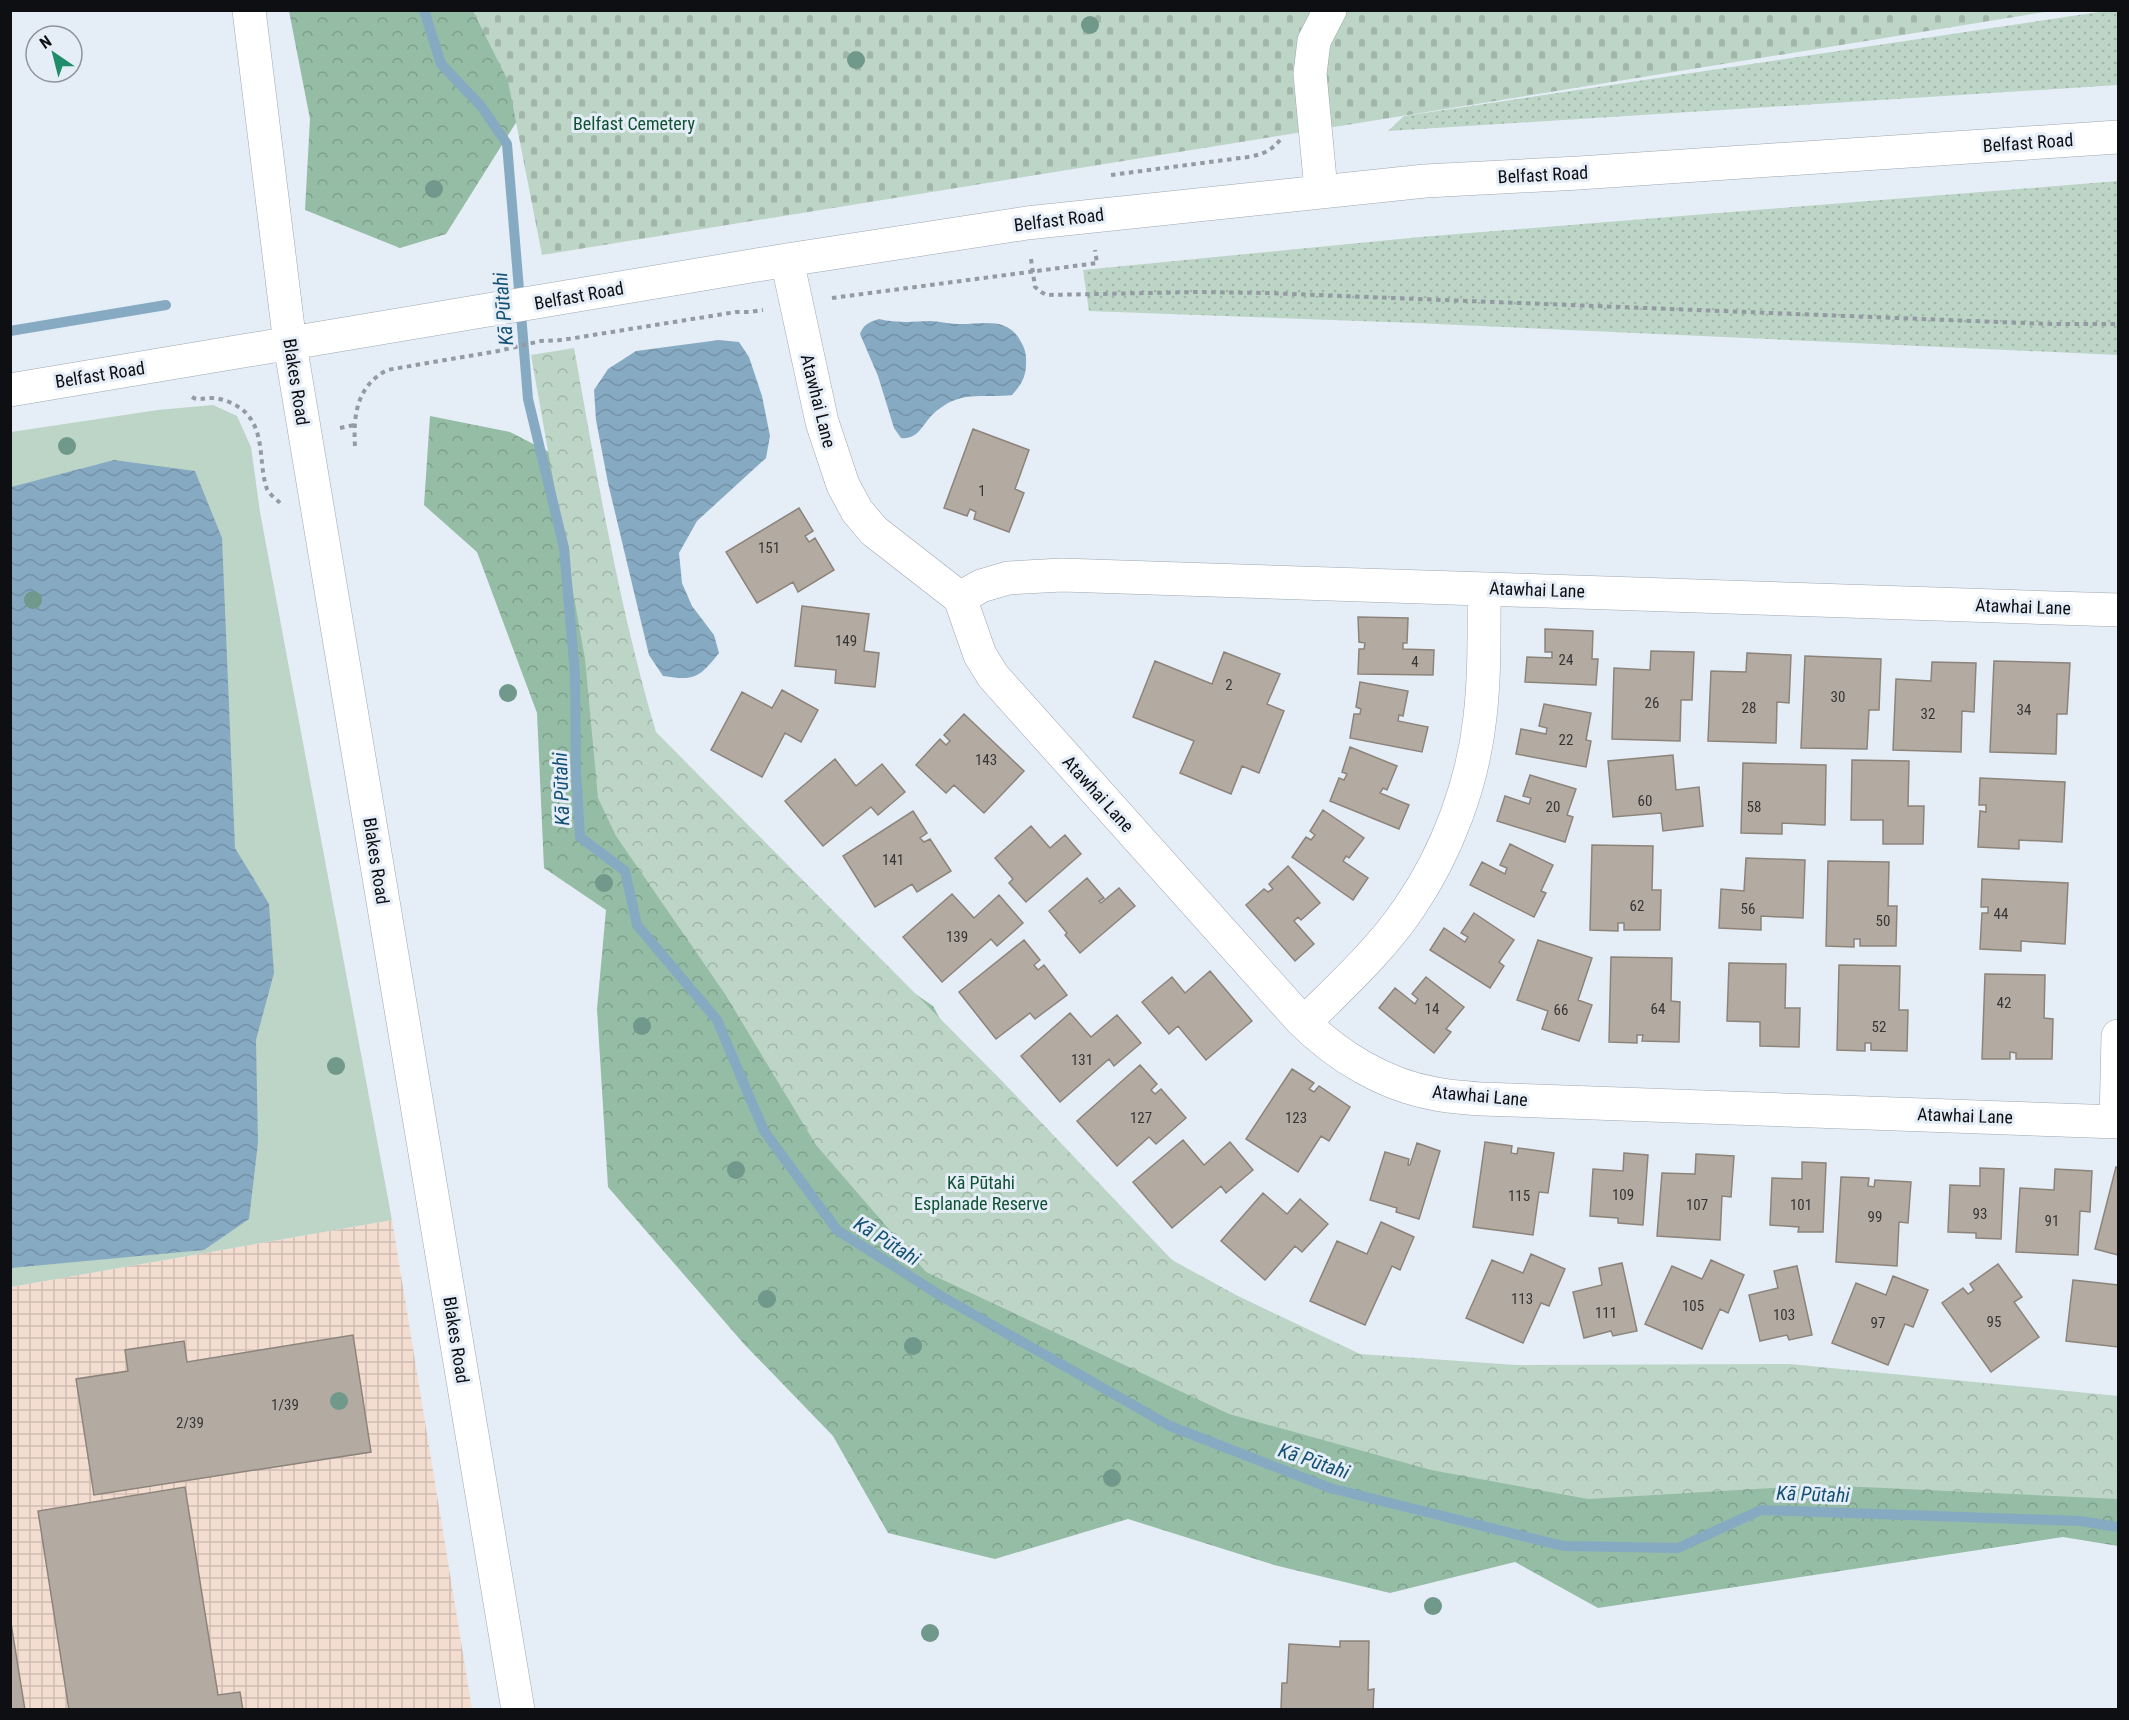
<svg xmlns="http://www.w3.org/2000/svg" width="2129" height="1720" font-family="'Roboto Condensed',sans-serif">
<style>
.industrial{fill:url(#industrial-grid)}
.grass{fill:#bdd5c6}
.forest{fill:url(#forest-crowns)}
.cemetery{fill:url(#cemetery-stones)}
.park{fill:url(#park-crowns)}
.garden{fill:url(#garden-dots)}
.water{fill:url(#water-waves)}
.lines{fill:none;stroke-linecap:round;stroke-linejoin:round}
.stream{stroke:#87aac3;stroke-width:10}
.building{fill:#b3aaa1;stroke:#8c847b;stroke-width:1.5}
.minor-casing{stroke:#9fa7b1;stroke-width:34}
.path{stroke:#949aa1;stroke-width:4;stroke-dasharray:4.5 4.5;stroke-linecap:butt}
.minor{stroke:#fff;stroke-width:33}
.tree{fill:#70988b}
.labels{text-anchor:middle;stroke-width:6;stroke-linejoin:round;paint-order:stroke}
.number-label{font-size:15px;fill:#363636}
.park-label{font-size:18px;fill:#105233;stroke:#e5edf7}
.street-label{font-size:18px;fill:#0d0f13;stroke:#e5edf7}
.water-label{font-size:20px;font-style:italic;fill:#155174;stroke:#e5edf7}
</style>
<defs>
<pattern id="industrial-grid" width="8" height="8" patternUnits="userSpaceOnUse" patternTransform="scale(1.5)"><rect width="8" height="8" fill="#f3ddd0"/><path d="M0 4h8M4 0v8" fill="none" stroke="#cfbcb2"/></pattern>
<pattern id="forest-crowns" width="20" height="18" patternUnits="userSpaceOnUse" patternTransform="scale(1.5)"><rect width="20" height="18" fill="#95bca4"/><path d="M2 6a3 3 0 1 1 6 0M12 15a3 3 0 1 1 6 0" fill="none" stroke="#7fa08c"/></pattern>
<pattern id="cemetery-stones" width="16" height="16" patternUnits="userSpaceOnUse" patternTransform="scale(1.5)"><rect width="16" height="16" fill="#bdd5c6"/><path d="M2 7V4a2 2 0 0 1 4 0v3zM10 15v-3a2 2 0 0 1 4 0v3z" fill="#a1b6a9"/></pattern>
<pattern id="park-crowns" width="20" height="18" patternUnits="userSpaceOnUse" patternTransform="scale(1.5)"><rect width="20" height="18" fill="#bdd5c6"/><path d="M2 6a3 3 0 1 1 6 0M12 15a3 3 0 1 1 6 0" fill="none" stroke="#a1b6a9"/></pattern>
<pattern id="garden-dots" width="8" height="8" patternUnits="userSpaceOnUse" patternTransform="scale(1.5)"><rect width="8" height="8" fill="#bdd5c6"/><path d="M2 2h.1M6 6h.1" fill="none" stroke="#a1b6a9" stroke-width="1.8" stroke-linecap="round"/></pattern>
<pattern id="water-waves" width="16" height="10" patternUnits="userSpaceOnUse" patternTransform="scale(1.5)"><rect width="16" height="10" fill="#87aac3"/><path d="M0 5q4-4 8 0t8 0" fill="none" stroke="#7391a7"/></pattern>
</defs>
<rect width="100%" height="100%" fill="#e5edf7"/>
<path class="industrial" d="M392 1220 472 1709 11 1710V1287Z"/>
<path class="grass" d="M213 405 237 416 251 447 260 512 392 1220 11 1287V432L158 410Z"/>
<path class="forest" d="M289 11H557L547 73 446 234 400 248 305 210 310 119Z
M430 416 510 432 586 471 641 756 870 963 933 1006 992 1114 1091 1199 1313 1366 2118 1462V1546L2063 1537 1598 1608 1515 1562 1390 1593 1274 1565 1128 1519 995 1559 888 1533 833 1436 744 1344 608 1187 597 1009 606 910 544 868 537 713 477 552 424 505Z"/>
<path class="cemetery" d="M473 11H2051L542 255 508 81Z"/>
<path class="park" d="M574 348C597 476 619 607 656 732L1003 1082 1172 1260 1236 1295 1360 1354 1516 1365 1790 1364 2118 1396V1499L1820 1485 1588 1499 1431 1470 1229 1414 926 1272 816 1145 725 994 616 836 598 798 585 659 531 355Z"/>
<path class="garden" d="M2112 10 2118 11V85L1388 131 1404 116Z
M2118 181V355L1415 323 1089 311 1083 270 1420 237Z"/>
<path class="water" d="M879 319C896 323 912 322 930 321 939 321 948 324 957 324 978 325 1004 316 1018 337 1022 343 1026 350 1026 358 1027 374 1023 383 1012 395 991 398 968 392 948 403 943 406 937 410 933 414 922 425 918 440 901 438L894 428 878 376 860 334C863 325 869 322 879 319Z
M719 340 739 342 749 357 762 396 770 436 766 458 697 521 679 553 682 583 692 606 714 635 719 653C699 678 695 681 663 676L649 655 608 483 596 420 594 390 608 369 636 351Z
M114 460 195 471 222 538 235 848 269 904 274 973 256 1040 258 1143 249 1219 204 1250 11 1268V487Z"/>
<g class="lines">
<path class="stream" d="M424 10 441 64 481 106 507 144 528 399 564 548 575 674 576 771 580 837 625 871 637 925 717 1020 764 1131 837 1230 941 1296 1170 1426 1330 1488 1563 1546 1678 1548 1761 1510 2080 1521 2118 1527
M10 331 166 305"/>
</g>
<path class="building" d="M973 429 1029 450 1015 489 1024 493 1009 532 974 519 976 512 970 509 967 516 944 508Z
M799 508 813 531 805 536 809 542 815 538 834 570 798 592 793 582 757 603 726 552Z
M802 606 869 614 864 651 879 653 875 687 835 683 836 670 795 666Z
M1358 617 1408 618 1407 643H1403V649L1434 650 1433 675 1358 674 1359 649H1364L1365 643 1359 642Z
M1545 629 1593 631 1592 659H1598L1596 685 1525 682 1527 657 1552 658V652H1545Z
M1651 651 1694 652 1692 700H1681L1680 741 1612 739 1614 668 1650 670Z
M1224 652 1280 674 1267 704 1284 711 1259 773 1242 766 1231 794 1180 773 1194 741 1133 717 1155 661 1212 684Z
M1747 653 1791 655 1789 703 1777 702 1776 743 1708 741 1711 671 1746 672Z
M1805 656 1881 659 1879 710H1869L1867 749 1801 748Z
M1994 661 2070 663 2067 714H2057L2056 754 1990 752Z
M1932 662 1976 663 1974 712 1962 711 1961 752 1893 750 1896 679 1931 681Z
M1360 682 1408 691 1403 716 1399 715 1398 721 1428 727 1422 752 1350 738 1354 714H1360L1361 709 1356 707Z
M782 690 818 710 801 742 785 733 762 777 711 750 742 692 772 708Z
M1544 704 1591 713 1586 740 1591 741 1586 767 1516 754 1521 729 1546 734 1547 728 1539 726Z
M964 714 1024 771 984 813 954 785 946 793 916 765 940 739 946 745 950 741 944 735Z
M1350 747 1397 766 1387 790 1383 788 1380 793 1409 805 1399 829 1330 801 1339 778 1344 780 1347 774 1342 772Z
M1673 755 1676 790 1699 787 1703 826 1663 831 1661 813 1613 817 1608 761Z
M835 759 856 786 882 764 905 792 878 815 871 807 823 846 785 801Z
M1852 760 1909 761 1908 806H1924L1923 844H1883V820H1851Z
M1743 763 1826 765 1825 825 1782 823V834L1741 833Z
M1530 775 1576 789 1567 815 1573 817 1565 842 1497 821 1505 796 1529 804 1531 798 1523 796Z
M1980 778 2065 782 2062 842 2019 840V849L1978 847 1980 811 1986 812V805H1979Z
M1323 810 1364 838 1349 858 1346 856 1343 861 1368 878 1353 900 1292 857 1306 837 1311 840 1315 835 1310 831Z
M913 811 927 833 920 838 924 842 930 839 951 871 917 892 912 884 875 907 843 856Z
M1031 826 1050 848 1065 835 1081 854 1026 902 1009 883 1013 879 995 858Z
M1510 844 1553 865 1541 891 1546 893 1534 917 1470 885 1482 862 1505 874 1507 868 1500 865Z
M1592 845 1653 846 1652 890H1661L1660 930H1624V923H1618V931L1590 930Z
M1746 858 1805 860 1803 918 1761 916V930L1719 928 1721 889 1744 891Z
M1828 861 1889 862 1888 906H1897L1896 946H1860V939H1854V947L1826 946Z
M1288 866 1320 903 1301 920 1298 917 1294 921 1314 944 1295 961 1246 905 1264 889 1268 892 1273 889 1269 884Z
M1087 878 1104 898 1099 901 1101 903 1119 888 1135 906 1080 953 1065 935 1067 933 1049 911Z
M1982 879 2068 883 2065 944 2021 941V951L1980 949 1982 913H1988V907H1981Z
M952 894 974 918 999 895 1023 923 997 946 991 939 942 982 903 937Z
M1474 913 1514 940 1499 962 1504 966 1490 988 1430 950 1444 928 1465 942 1468 937 1461 933Z
M1024 940 1040 960 1034 965 1038 970 1044 965 1067 995 1035 1019 1030 1013 996 1039 959 992Z
M1538 940 1592 958 1578 1000 1592 1005 1579 1041 1542 1029 1548 1011 1517 1000Z
M1611 957 1672 958 1671 1001 1680 1002 1679 1042 1642 1041 1643 1035H1637V1043L1609 1042Z
M1729 963 1786 964 1785 1008H1800L1799 1047 1760 1046V1022L1727 1021Z
M1839 965 1900 966 1899 1010H1908L1907 1051 1871 1050V1043H1865V1051L1837 1050Z
M1210 971 1252 1021 1206 1060 1178 1026 1169 1034 1142 1002 1172 977 1185 993Z
M1985 974 2045 975 2044 1018 2053 1019 2052 1059H2016V1053L2010 1052V1059H1982Z
M1426 977 1464 1007 1446 1029 1451 1032 1434 1053 1379 1008 1395 988 1415 1004 1418 999 1412 994Z
M1070 1013 1091 1037 1117 1015 1141 1043 1114 1066 1109 1059 1060 1102 1021 1056Z
M1140 1065 1157 1084 1151 1090 1155 1094 1161 1089 1186 1118 1156 1144 1149 1137 1117 1166 1077 1121Z
M1292 1069 1314 1083 1309 1089 1314 1092 1319 1086 1350 1107 1329 1141 1321 1136 1298 1172 1246 1139Z
M1183 1140 1204 1165 1230 1142 1253 1170 1226 1193 1221 1186 1172 1228 1133 1182Z
M1485 1142 1512 1146 1511 1153 1517 1154 1518 1148 1554 1153 1548 1193 1539 1192 1533 1235 1473 1227Z
M1417 1143 1440 1151 1419 1219 1396 1212 1397 1208 1370 1200 1385 1152 1409 1159 1408 1165H1410Z
M1624 1153 1648 1155 1643 1225 1618 1223V1218L1590 1216 1593 1169 1623 1171Z
M1696 1154 1734 1156 1731 1197 1722 1196 1720 1240 1657 1236 1662 1173 1695 1174Z
M1802 1162 1826 1163 1823 1232H1798L1799 1227 1770 1225 1772 1178 1802 1179Z
M2116 1167 2118 1168V1255L2095 1249Z
M1980 1168 2004 1169 2001 1239 1976 1238V1233L1948 1232 1950 1185 1980 1186Z
M2055 1169 2092 1171 2090 1212 2080 1211 2078 1255 2016 1252 2020 1188 2054 1190Z
M1841 1177 1869 1178 1868 1186 1874 1187 1875 1180 1911 1182 1908 1223 1899 1222 1897 1266 1836 1262Z
M1263 1193 1287 1214 1300 1199 1328 1224 1302 1252 1295 1246 1265 1280 1221 1241Z
M1381 1222 1414 1237 1400 1270 1392 1266 1365 1325 1310 1301 1337 1241 1367 1254Z
M1531 1254 1565 1269 1549 1306 1541 1303 1523 1343 1466 1318 1492 1260 1523 1273Z
M1711 1260 1744 1275 1728 1313 1720 1309 1702 1349 1645 1324 1672 1266 1702 1279Z
M1622 1263 1637 1331 1613 1336 1611 1331 1584 1338 1573 1292 1602 1285 1599 1268Z
M1998 1264 2022 1297 2014 1302 2039 1337 1991 1372 1942 1303 1963 1288 1968 1294 1974 1290 1970 1284Z
M1797 1266 1812 1335 1789 1340 1787 1335 1760 1341 1749 1295 1778 1288 1774 1271Z
M1893 1276 1928 1290 1913 1327 1905 1324 1888 1365 1832 1343 1856 1283 1886 1295Z
M2073 1280 2118 1285V1347L2066 1341Z
M353 1335 371 1452 94 1495 76 1379 128 1371 125 1350 184 1341 187 1362Z
M185 1487 218 1695 240 1692 243 1710H69L38 1511Z
M10 1617 25 1710H10Z
M1340 1641H1369L1368 1690 1374 1689 1373 1710 1281 1709 1282 1683H1287L1289 1644 1340 1647Z"/>
<g class="lines">
<defs>
<path id="minor" d="M249 10 290 344 518 1710
M1321 190 1310 74 1314 41 1330 10
M787 260 822 422 843 485 857 511 874 531 960 598 980 655 993 676 1300 1019C1337 1056 1384 1085 1436 1094 1451 1097 1467 1098 1482 1099L2118 1122
M10 390 787 260 1027 223 1425 181 1579 173 2118 137
M960 598 981 586 1008 578 1062 575 2118 610
M1304 1023C1341 986 1380 951 1409 908 1447 853 1473 783 1480 717 1485 674 1484 631 1484 589
M2116 1122 2118 1036"/>
</defs>
<use href="#minor" class="minor-casing"/>
<path class="path" d="M1111 175 1248 157C1261 155 1271 151 1280 140
M1031 259 1035 287 1041 292 1047 295 1198 292 1267 293 2049 324H2118
M832 298 1097 263 1095 250
M192 397C198 401 204 398 211 398 223 398 236 404 245 412 266 433 258 464 267 489 269 494 276 499 280 503
M340 428 354 425
M355 446C353 415 357 386 387 370L498 351 541 341 562 340 736 312H750L763 310"/>
<use href="#minor" class="minor"/>
</g>
<g class="tree">
<circle cx="1090" cy="25" r="9"/>
<circle cx="856" cy="60" r="9"/>
<circle cx="434" cy="189" r="9"/>
<circle cx="67" cy="446" r="9"/>
<circle cx="33" cy="600" r="9"/>
<circle cx="508" cy="693" r="9"/>
<circle cx="604" cy="883" r="9"/>
<circle cx="642" cy="1026" r="9"/>
<circle cx="336" cy="1066" r="9"/>
<circle cx="736" cy="1170" r="9"/>
<circle cx="767" cy="1299" r="9"/>
<circle cx="913" cy="1346" r="9"/>
<circle cx="339" cy="1401" r="9"/>
<circle cx="1112" cy="1478" r="9"/>
<circle cx="1433" cy="1606" r="9"/>
<circle cx="930" cy="1633" r="9"/>
</g>
<g class="labels">
<g class="number-label">
<text x="982" y="496">1</text>
<text x="769" y="553">151</text>
<text x="846" y="646">149</text>
<text x="1566" y="665">24</text>
<text x="1415" y="667">4</text>
<text x="1229" y="690">2</text>
<text x="1838" y="702">30</text>
<text x="1652" y="708">26</text>
<text x="1749" y="713">28</text>
<text x="2024" y="715">34</text>
<text x="1928" y="719">32</text>
<text x="1566" y="745">22</text>
<text x="986" y="765">143</text>
<text x="1645" y="806">60</text>
<text x="1553" y="812">20</text>
<text x="1754" y="812">58</text>
<text x="893" y="865">141</text>
<text x="1637" y="911">62</text>
<text x="1748" y="914">56</text>
<text x="2001" y="919">44</text>
<text x="1883" y="926">50</text>
<text x="957" y="942">139</text>
<text x="2004" y="1008">42</text>
<text x="1432" y="1014">14</text>
<text x="1658" y="1014">64</text>
<text x="1561" y="1015">66</text>
<text x="1879" y="1032">52</text>
<text x="1082" y="1065">131</text>
<text x="1141" y="1123">127</text>
<text x="1296" y="1123">123</text>
<text x="1623" y="1200">109</text>
<text x="1519" y="1201">115</text>
<text x="1697" y="1210">107</text>
<text x="1801" y="1210">101</text>
<text x="1980" y="1219">93</text>
<text x="1875" y="1222">99</text>
<text x="2052" y="1226">91</text>
<text x="1522" y="1304">113</text>
<text x="1693" y="1311">105</text>
<text x="1606" y="1318">111</text>
<text x="1784" y="1320">103</text>
<text x="1994" y="1327">95</text>
<text x="1878" y="1328">97</text>
<text x="285" y="1410">1/39</text>
<text x="190" y="1428">2/39</text>
</g>
<g class="park-label">
<text x="634" y="130">Belfast Cemetery</text>
<text x="981" y="1189">Kā Pūtahi<tspan x="981" dy="21">Esplanade Reserve</tspan></text>
</g>
<g class="street-label">
<text transform="translate(2028 143) rotate(-4)" y="6">Belfast Road</text>
<text transform="translate(1543 175) rotate(-3)" y="6">Belfast Road</text>
<text transform="translate(1059 220) rotate(-7)" y="6">Belfast Road</text>
<text transform="translate(579 296) rotate(-10)" y="6">Belfast Road</text>
<text transform="translate(100 375) rotate(-9)" y="6">Belfast Road</text>
<text transform="translate(296 382) rotate(81)" y="6">Blakes Road</text>
<text transform="translate(818 401) rotate(76)" y="6">Atawhai Lane</text>
<text transform="translate(1537 590) rotate(2)" y="6">Atawhai Lane</text>
<text transform="translate(2023 607) rotate(2)" y="6">Atawhai Lane</text>
<text transform="translate(1098 794) rotate(48)" y="6">Atawhai Lane</text>
<text transform="translate(376 861) rotate(81)" y="6">Blakes Road</text>
<text transform="translate(1480 1096) rotate(5)" y="6">Atawhai Lane</text>
<text transform="translate(1965 1116) rotate(2)" y="6">Atawhai Lane</text>
<text transform="translate(456 1340) rotate(81)" y="6">Blakes Road</text>
</g>
<g class="water-label">
<text transform="translate(503 309) rotate(-95)" y="7">Kā Pūtahi</text>
<text transform="translate(561 789) rotate(-92)" y="7">Kā Pūtahi</text>
<text transform="translate(887 1241) rotate(32)" y="7">Kā Pūtahi</text>
<text transform="translate(1314 1461) rotate(19)" y="7">Kā Pūtahi</text>
<text transform="translate(1813 1494) rotate(2)" y="7">Kā Pūtahi</text>
</g>
</g>
<rect width="2129" height="1720" fill="none" stroke="#0d0f13" stroke-width="24"/>
<g transform="translate(54 54) rotate(325)"><circle r="28" fill="#e5edf7" stroke="#8f949c" stroke-width="1.5"/>
<path d="M0-4.5L10 22L0 15L-10 22Z" fill="#1f8c6a"/>
<text y="-9" font-size="16" font-weight="bold" text-anchor="middle" fill="#0d0f13">N</text>
</g>
</svg>
